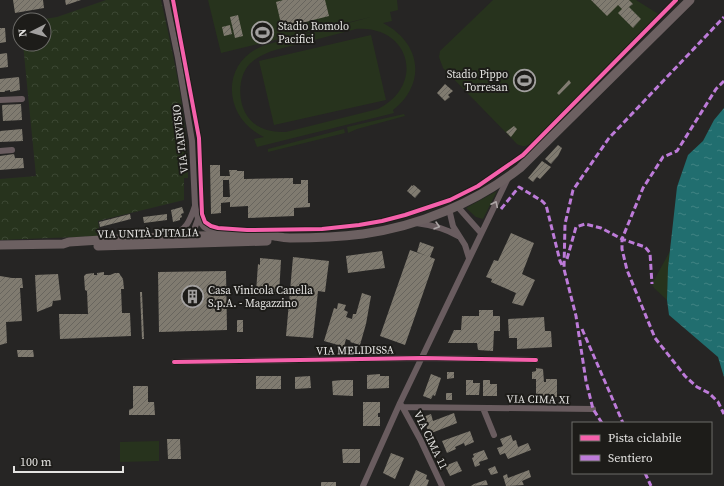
<svg xmlns="http://www.w3.org/2000/svg" width="724" height="486" font-family="'Source Serif 4',serif">
<style>
.green{fill:#27331d;fill-rule:evenodd}
.park{fill:url(#park-crowns)}
.water{fill:url(#water-ripples)}
.building{fill:url(#building-hatch);fill-rule:evenodd}
.lines{fill:none;stroke-linecap:round;stroke-linejoin:round}
.minor{stroke:#695c5f;stroke-width:6}
.secondary{stroke:#6c6061;stroke-width:9}
.quiet{stroke:#bd7bd9;stroke-width:3;stroke-dasharray:6 3;stroke-linecap:butt}
.cycleway-casing{stroke:#1d1c19;stroke-width:6}
.cycleway{stroke:#f560ab;stroke-width:4}
.oneway{stroke:#ada6a6}
.labels{text-anchor:middle;stroke-width:4;stroke-linejoin:round;paint-order:stroke}
.poi-label{font-size:11px;fill:#e4e3e1;stroke:#1d1c19;text-anchor:start}
.street-label{font-size:11px;fill:#e4e3e1;stroke:#1d1c19}
</style>
<defs>
<pattern id="park-crowns" width="20" height="18" patternUnits="userSpaceOnUse"><rect width="20" height="18" fill="#27331d"/><path d="M2 6a3 3 0 1 1 6 0M12 15a3 3 0 1 1 6 0" fill="none" stroke="#3c4733"/></pattern>
<pattern id="water-ripples" width="26" height="14" patternUnits="userSpaceOnUse"><rect width="26" height="14" fill="#216e6f"/><path d="M2 4q2-2 4 0t4 0M15 11q2-2 4 0t4 0" fill="none" stroke="#418383"/></pattern>
<pattern id="building-hatch" width="6" height="6" patternUnits="userSpaceOnUse"><rect width="6" height="6" fill="#807b70"/><path d="M-1 1l2-2M0 6l6-6M5 7l2-2" fill="none" stroke="#68655e"/></pattern>
</defs>
<rect width="100%" height="100%" fill="#262524"/>
<path class="green" d="M208 0H397L398 10 390 12 392 21 383 23C421 43 427 83 393 110L394 113 257 147 254 139 264 137C222 117 220 61 265 45L371 17 221 53ZM356 29C410 25 426 85 378 109L286 132C270 133 254 128 246 114 237 99 238 72 253 61 267 50 284 48 299 44 318 39 337 34 356 29Z
M493 0H636L660 15 531 143C526 147 523 147 517 144L443 68 439 57 440 51Z
M371 35 386 100 274 125 259 61Z
M404 114 405 116 357 129 348 133 347 127Z
M344 129 345 133 268 152V149Z
M497 191 483 219 476 217 466 208Z
M670 251 667 300 654 288 652 284Z
M159 441V461L120 462V442Z"/>
<path class="park" d="M106 0H161C174 59 188 118 188 178H184V200L98 221 100 236 0 240V179L36 176 23 44H44V20H39L57 17Z"/>
<path class="water" d="M724 108V377L718 357 669 315 667 300 668 268 677 187 688 155 703 141 714 120Z"/>
<path class="building" d="M13 0H43L44 8 15 13Z
M65 0H81L66 5Z
M283 0H325L329 16 282 28 276 2Z
M591 0H629L633 4 629 7 641 19 633 28 618 13 622 9 618 5 607 16Z
M238 15 243 36 235 38 230 17Z
M230 25 232 34 224 36 222 27Z
M0 28H5L6 42 0 43Z
M7 53 8 67 0 68V54Z
M19 77 20 90 10 92V90L5 91V92H0V79Z
M569 80 571 83 559 95 557 93Z
M445 84 453 91 448 95 450 97 445 101 437 93Z
M21 104 22 120 3 121 2 105Z
M514 126 517 129 511 137 506 132Z
M22 129 23 141 0 142V131Z
M558 145 562 148 558 156 551 164 545 159Z
M14 154 15 158H23L24 168 0 170V156Z
M542 161 551 167 540 179 537 177 533 182 528 178Z
M210 165H220V176H230L229 170H237V171H244V179L293 178V184H301V180H308V203H310V207L294 208V216L248 218V206L230 207V202L221 203V213L211 214ZM223 180H229L230 197H223Z
M412 185V186L414 185 421 191 415 198 407 191Z
M182 207 184 213 181 214 182 217 180 218V220L173 222 171 210Z
M130 214 131 219 100 227 99 222Z
M167 214V220L144 223 143 217Z
M511 233 534 243 522 274 535 280 523 306 512 303 516 293 491 282 492 279 486 277 494 260 498 261Z
M420 242 434 247 430 257 435 259 405 345 380 336 410 250 427 256 417 252Z
M382 251 385 268 348 273 346 256Z
M293 257 329 261 325 292 318 291 313 338 286 336Z
M260 258 281 260 279 294 256 292 258 264 260 265Z
M226 271 227 330 159 332 158 272Z
M104 272V275H110L115 273H119L123 279 124 289H121L122 313H130L131 336 60 339 59 314H88L87 291 85 290 84 276 86 274 94 273V275H97V273Z
M58 274 61 300 53 301 52 306 37 312 35 275Z
M0 276 12 278H22L23 288H20L22 321 6 322 7 343 0 345Z
M140 292H142L144 339H142Z
M362 293 371 296 366 324 360 345 350 342 351 341 346 339 343 350 337 348 338 345 324 341 334 308 337 309 338 303 346 305 344 310 348 312 346 317 352 319 353 314H356Z
M479 310H493V316H500V331H494L493 351 478 350 477 343H448L454 330H461L462 316H479Z
M544 317 545 331H551L552 347 517 349V338H509L508 319Z
M237 320H243V332H237Z
M17 350H33L34 357H18Z
M536 368 543 369 544 382H546V379H557V397L536 398V379H532V372L536 371Z
M447 372H454V378L447 379Z
M380 374V376H389V388L367 389V375Z
M431 374 441 378 435 396 433 395 431 399 423 396Z
M256 376H281V389H256Z
M310 376 311 388 295 389V377Z
M342 380H353V396L333 395 332 381Z
M466 380H473V383H480L479 395H466Z
M483 380H490V384H497V396H483Z
M133 386H148V402H154L155 415H129V410L133 408Z
M446 393H452V400H446Z
M363 402H380V413H378V417H380V426H363Z
M454 413 457 423 429 434 423 417 431 414 433 421Z
M470 431 474 442 465 446 464 443 455 447 456 449 447 453 442 441Z
M511 435 513 441 516 440 518 447 528 443 531 450 508 459 505 453 500 455 497 448 503 446 500 439Z
M167 439H180L181 459H168Z
M342 449H360V463H343Z
M484 450 488 459 479 462 480 465 475 467 472 458 474 457 473 454Z
M391 453 404 458 395 479 383 473Z
M457 461 462 471 450 476 445 466Z
M495 466 498 473 491 475 488 469Z
M416 470 427 475 426 479 429 480 427 486H409Z
M529 470 531 477 522 481 524 485 506 486 503 476 507 474 508 478Z
M486 480 488 485 471 486 474 484Z
M321 482H336V486H321Z"/>
<g class="lines">
<path class="minor" d="M166 0 178 58 192 141 195 205 198 219 204 227 209 230 219 233
M0 100 22 99
M0 151 12 150
M457 206 481 233
M449 209 453 226 465 245 469 258
M416 223C432 225 445 228 458 236
M170 236C186 231 190 221 195 206
M191 238 198 219
M174 362 422 358 536 360
M402 406 420 439 442 486
M403 407 593 409
M483 408 494 435
M363 486 400 403 508 178"/>
<path class="secondary" d="M0 245 63 244 69 242C127 238 186 236 245 235 254 235 265 235 275 236 280 237 284 238 290 238 314 238 339 237 363 234 419 226 475 203 520 168L690 0
M98 246 267 241"/>
<path class="quiet" d="M724 81 716 89 677 151 663 157 643 188 622 239V249L627 270 655 338 685 376 697 387 709 393 718 402 724 414
M501 209 519 187 542 201 546 205 560 261 563 267
M567 259 576 227 585 224 601 228 622 239 645 247 650 253 652 284
M582 329 623 423
M602 423 593 409 586 381 576 316 564 269 565 224 573 190 609 138 724 17
M645 473 651 486"/>
<defs>
<path id="cycleway" d="M173 0 199 138 202 214 205 222 211 226 218 228 247 230 322 229 359 225 382 221 405 215 450 200 478 186 523 155 676 0
M174 362 422 358 536 360"/>
</defs>
<use href="#cycleway" class="cycleway-casing"/>
<use href="#cycleway" class="cycleway"/>
</g>
<defs><path id="oneway-chevron" d="M-2-3.5L2.5 0L-2 3.5" fill="none" stroke-width="1.6" stroke-linecap="round" stroke-linejoin="round"/></defs>
<g class="oneway">
<use href="#oneway-chevron" transform="translate(495 204) rotate(-64)"/>
<use href="#oneway-chevron" transform="translate(437 226) rotate(16)"/>
</g>
<defs>
<symbol id="stadium-ring" viewBox="-11 -11 22 22"><circle r="9.5" fill="#1d1c19" stroke="#a2a09f" stroke-width="1.5"/><path d="M0-5a6.5 5 0 1 0 0 10a6.5 5 0 1 0 0-10ZM-3.5-1.8h7v3.6h-7Z" fill="#a2a09f"/></symbol>
<symbol id="building-ring" viewBox="-11 -11 22 22"><circle r="9.5" fill="#1d1c19" stroke="#a2a09f" stroke-width="1.5"/><path d="M-4-6H4V6H1V3H-1V6H-4ZM-2.5-4.3h1.7v1.8h-1.7ZM.8-4.3h1.7v1.8H.8ZM-2.5-1h1.7V.8h-1.7ZM.8-1h1.7V.8H.8Z" fill="#a2a09f"/></symbol>
</defs>
<g fill-rule="evenodd">
<use href="#stadium-ring" x="250" y="20" width="25" height="25"/>
<use href="#stadium-ring" x="512" y="68" width="25" height="25"/>
<use href="#building-ring" x="180" y="284" width="25" height="25"/>
</g>
<g class="labels">
<g class="poi-label">
<text x="278" y="30">Stadio Romolo<tspan x="278" dy="13">Pacifici</tspan></text>
<text x="508" y="78" text-anchor="end">Stadio Pippo<tspan x="508" dy="13">Torresan</tspan></text>
<text x="208" y="294">Casa Vinicola Canella<tspan x="208" dy="13">S.p.A. - Magazzino</tspan></text>
</g>
<g class="street-label">
<text transform="translate(180 139) rotate(-97)" y="4">VIA TARVISIO</text>
<text transform="translate(148 233) rotate(-1)" y="4">VIA UNITÀ D'ITALIA</text>
<text transform="translate(355 350) rotate(-1)" y="4">VIA MELIDISSA</text>
<text transform="translate(538 399) rotate(1)" y="4">VIA CIMA XI</text>
<text transform="translate(431 440) rotate(64)" y="4">VIA CIMA 11</text>
</g>
</g>
<rect x="572" y="422" width="140" height="52" fill="#1d1c19" stroke="#6d6c69"/>
<rect x="580" y="435" width="20" height="6" fill="#f560ab" stroke="#6d6c69"/>
<text x="608" y="442" font-size="12" fill="#e4e3e1">Pista ciclabile</text>
<rect x="580" y="455" width="20" height="6" fill="#bd7bd9" stroke="#6d6c69"/>
<text x="608" y="462" font-size="12" fill="#e4e3e1">Sentiero</text>
<g transform="translate(32 32) rotate(264)"><circle r="19" fill="#1d1c19" stroke="#6d6c69"/>
<path d="M0-3L7 15L0 10L-7 15Z" fill="#a2a09f"/>
<text y="-6" font-size="11" font-weight="bold" text-anchor="middle" fill="#e4e3e1">N</text>
</g>
<path d="M14 466v6h109v-6" fill="none" stroke="#e4e3e1" stroke-width="2"/>
<text x="20" y="466" font-size="12" fill="#e4e3e1" stroke="#1d1c19" stroke-width="3" paint-order="stroke">100 m</text>
</svg>
